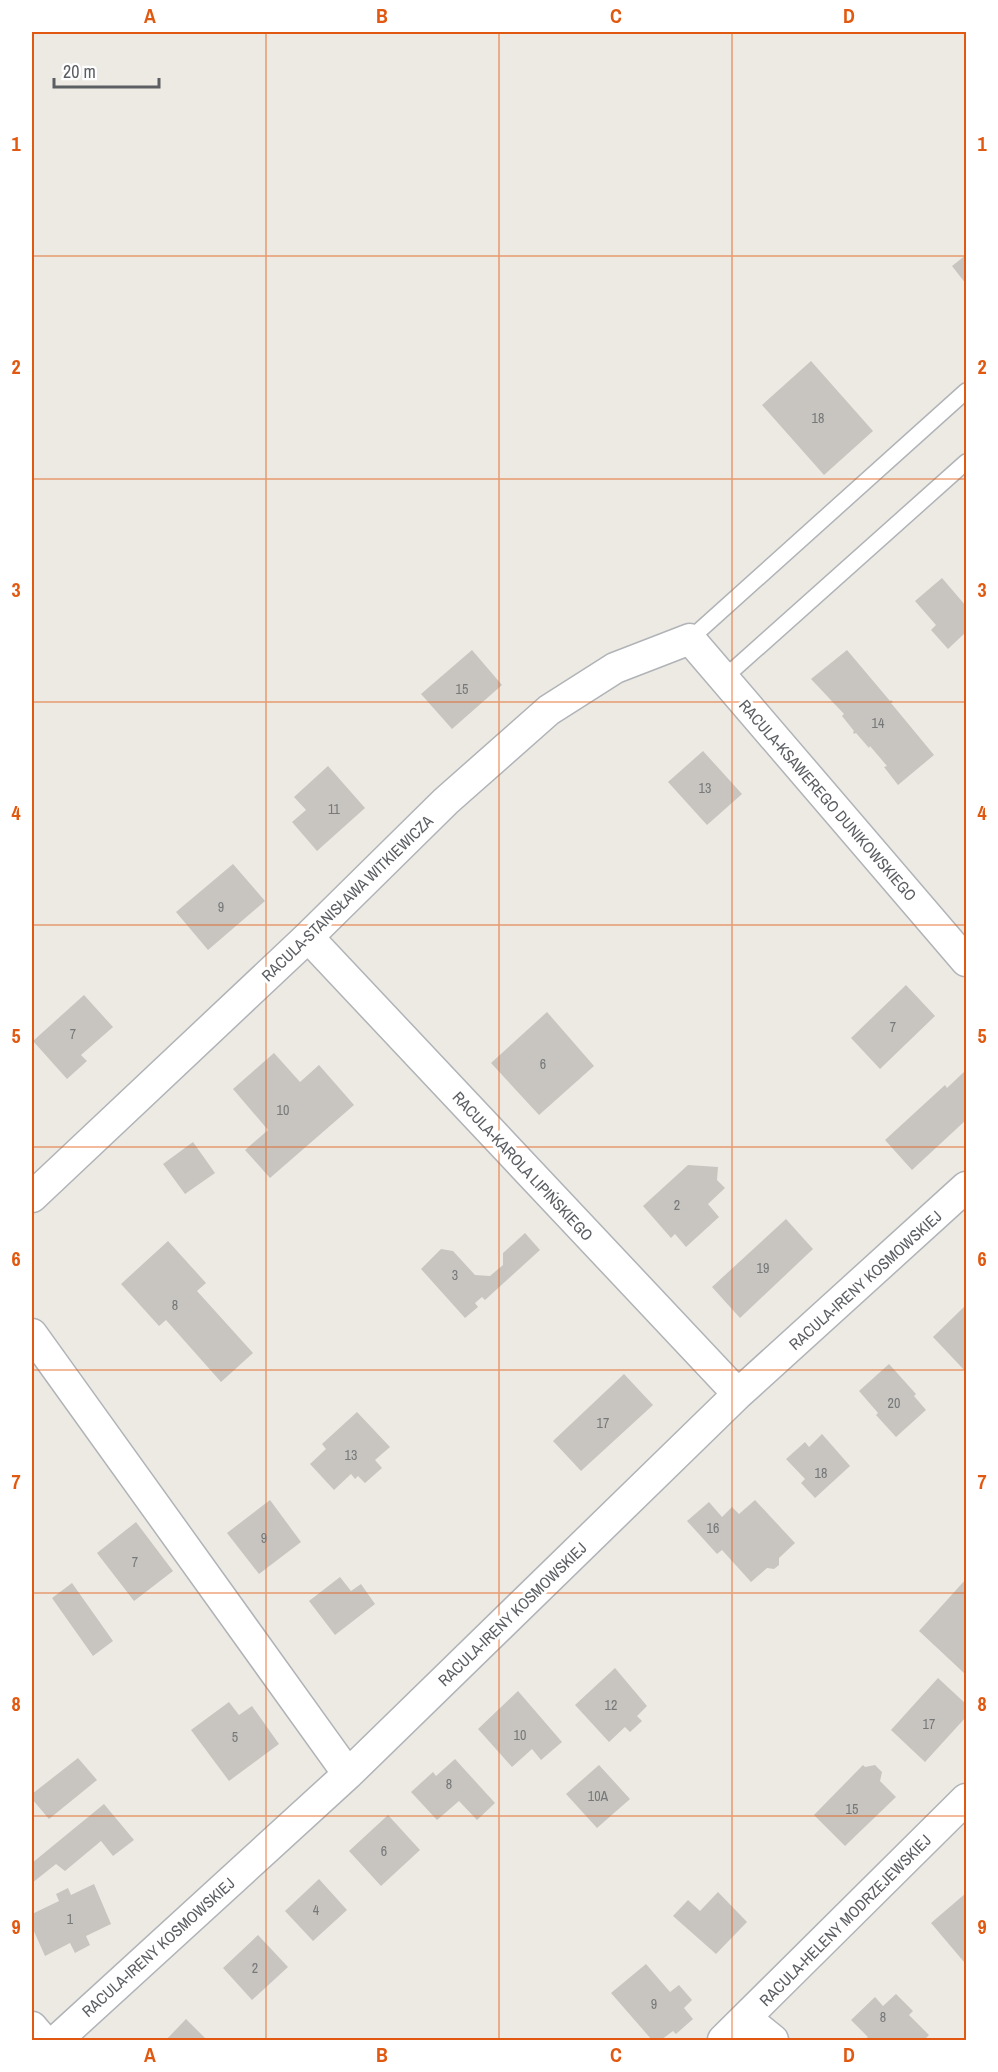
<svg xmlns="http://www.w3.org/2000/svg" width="998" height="2072" font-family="'Archivo Narrow',sans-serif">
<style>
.building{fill:#c8c5c0}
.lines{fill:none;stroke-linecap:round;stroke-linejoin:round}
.service-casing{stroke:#b0b3b7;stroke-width:18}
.minor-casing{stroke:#b0b3b7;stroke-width:33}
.service{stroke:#fff;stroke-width:15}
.minor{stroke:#fff;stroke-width:30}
.grid{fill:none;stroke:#e15910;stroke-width:1.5;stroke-opacity:0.55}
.labels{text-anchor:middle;stroke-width:6;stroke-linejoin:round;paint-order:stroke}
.number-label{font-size:14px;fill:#76787a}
.street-label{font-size:16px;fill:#5b5e62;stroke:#fff}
.neatline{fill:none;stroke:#e15910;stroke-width:2}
.grid-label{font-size:20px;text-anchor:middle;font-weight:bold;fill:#e15910}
</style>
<rect width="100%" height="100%" fill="#eceae3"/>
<path class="building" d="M966 255V284L952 266Z
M811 361 873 431 824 475 762 405Z
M942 578 966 606V632L948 649 931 630 936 625 915 601Z
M472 650 502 685 452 729 421 694Z
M847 650 890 701 891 700 893 702 891 703 934 755 898 785 884 767 887 766 870 746 869 748 856 733 854 734 853 732 854 731 842 716 844 714 811 679Z
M703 751 742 794 707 825 668 782Z
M328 766 365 808 317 851 292 822 306 810 294 797Z
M233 864 265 901 208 950 176 912Z
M906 985 935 1016 880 1069 851 1038Z
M84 995 113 1027 81 1055 87 1061 67 1079 33 1041Z
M547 1012 594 1066 539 1115 491 1063Z
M274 1053 300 1082 319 1065 354 1105 270 1178 245 1150 268 1130 233 1089Z
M966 1070V1120L912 1170 885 1140 945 1085 947 1088Z
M193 1142 215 1173 185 1194 163 1164Z
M688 1165 718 1167 717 1180 725 1188 708 1204 719 1217 686 1247 675 1234 671 1238 643 1206Z
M786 1219 813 1249 740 1318 712 1287Z
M525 1233 540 1250 485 1300 482 1297 475 1303 478 1307 465 1318 421 1269 441 1249 453 1251 475 1275 490 1276 503 1265V1253Z
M168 1241 206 1283 197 1291 253 1353 221 1382 166 1320 159 1326 121 1284Z
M966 1305V1372L933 1337Z
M889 1364 916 1394 914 1396 926 1410 896 1437 876 1415 878 1413 859 1391Z
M624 1374 653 1405 581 1471 553 1441Z
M357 1412 390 1447 375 1460 382 1468 365 1483 358 1476 355 1479 351 1474 334 1490 310 1464 326 1449 322 1444Z
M822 1434 850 1466 815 1498 801 1483 805 1479 786 1459 805 1442 809 1447Z
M270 1500 301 1542 259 1574 227 1533Z
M755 1500 795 1543 779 1558V1565L774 1569 767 1568 751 1582 722 1550 717 1554 687 1521 709 1502 722 1517 732 1507 739 1514Z
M136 1522 173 1571 134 1601 97 1553Z
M340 1577 351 1591 361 1584 375 1604 335 1635 309 1601Z
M966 1579V1670L964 1673 919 1631Z
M72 1583 113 1641 93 1656 52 1598Z
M615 1668 647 1706 637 1716 642 1721 630 1732 625 1727 609 1742 575 1705Z
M938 1678 966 1704V1717L925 1762 891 1730Z
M518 1691 562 1742 541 1760 532 1749 512 1767 478 1729Z
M229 1702 239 1715 252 1706 279 1744 229 1781 191 1730Z
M78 1758 97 1780 49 1819 32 1799V1794Z
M455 1759 495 1803 477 1820 459 1801 437 1820 411 1792 433 1772 436 1776Z
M599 1765 630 1799 597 1828 566 1794Z
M863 1765 865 1767 875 1765 882 1772 880 1781 896 1797 845 1846 814 1815Z
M104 1804 134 1840 113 1856 101 1841 65 1871 56 1864 32 1883V1863Z
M388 1815 420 1850 381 1886 349 1851Z
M319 1879 347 1910 313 1941 285 1911Z
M94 1884 111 1924 86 1936 90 1945 75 1953 70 1943 45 1956 32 1927V1914L59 1901 56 1894 68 1888 71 1895Z
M718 1892 747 1922 716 1954 673 1916 688 1900 700 1911Z
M966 1893V1960L964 1962 931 1923Z
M258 1935 288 1967 252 2000 223 1968Z
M646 1964 670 1992 679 1985 692 2000 684 2008 693 2019 676 2034 673 2031 661 2040H652L611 1993Z
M896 1994 913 2011 909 2015 929 2035 924 2040H864L868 2037 851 2020 875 1997 883 2006Z
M186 2019 207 2040H166Z"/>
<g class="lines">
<defs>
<path id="service" d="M690 639 966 391
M724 678 966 462"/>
<path id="minor" d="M308 937 738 1394
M32 1197 308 937 446 801 549 710 615 668 690 639 966 961
M32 1334 348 1774
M746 2018 773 2040
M32 2027 43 2040
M57 2040 348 1774 738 1394 966 1187
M723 2040 966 1799"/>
</defs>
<use href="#service" class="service-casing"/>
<use href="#minor" class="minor-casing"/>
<use href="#service" class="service"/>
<use href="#minor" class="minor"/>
</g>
<path class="grid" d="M266 32V2040M499 32V2040M732 32V2040M32 256H966M32 479H966M32 702H966M32 925H966M32 1147H966M32 1370H966M32 1593H966M32 1816H966"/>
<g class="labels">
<g class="number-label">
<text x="818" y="423">18</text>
<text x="462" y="694">15</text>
<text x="878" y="728">14</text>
<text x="705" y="793">13</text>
<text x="334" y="814">11</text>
<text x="221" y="912">9</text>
<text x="893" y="1032">7</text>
<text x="73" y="1039">7</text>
<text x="543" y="1069">6</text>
<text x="283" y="1115">10</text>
<text x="677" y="1210">2</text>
<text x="763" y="1273">19</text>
<text x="455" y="1280">3</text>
<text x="175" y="1310">8</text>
<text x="894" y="1408">20</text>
<text x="603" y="1428">17</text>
<text x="351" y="1460">13</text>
<text x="821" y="1478">18</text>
<text x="713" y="1533">16</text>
<text x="264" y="1543">9</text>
<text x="135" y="1567">7</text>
<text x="611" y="1710">12</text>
<text x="929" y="1729">17</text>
<text x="520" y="1740">10</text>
<text x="235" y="1742">5</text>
<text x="449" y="1789">8</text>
<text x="598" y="1801">10A</text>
<text x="852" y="1814">15</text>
<text x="384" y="1856">6</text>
<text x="316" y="1915">4</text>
<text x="70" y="1924">1</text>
<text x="255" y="1973">2</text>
<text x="654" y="2009">9</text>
<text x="883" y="2022">8</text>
</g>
<g class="street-label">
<text transform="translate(828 800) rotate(49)" y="6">RACULA-KSAWEREGO DUNIKOWSKIEGO</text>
<text transform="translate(347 898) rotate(-44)" y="6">RACULA-STANISŁAWA WITKIEWICZA</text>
<text transform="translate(523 1166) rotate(47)" y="6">RACULA-KAROLA LIPIŃSKIEGO</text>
<text transform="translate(865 1280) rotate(-42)" y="6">RACULA-IRENY KOSMOWSKIEJ</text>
<text transform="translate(512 1614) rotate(-44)" y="6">RACULA-IRENY KOSMOWSKIEJ</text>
<text transform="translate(845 1920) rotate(-45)" y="6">RACULA-HELENY MODRZEJEWSKIEJ</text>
<text transform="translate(158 1947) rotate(-42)" y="6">RACULA-IRENY KOSMOWSKIEJ</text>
</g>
</g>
<rect width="998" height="2072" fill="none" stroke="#ffffff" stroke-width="66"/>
<path d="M54 78v9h105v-9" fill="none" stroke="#5b5e62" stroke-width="3"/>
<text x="63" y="78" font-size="18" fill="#5b5e62" stroke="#ffffff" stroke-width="4.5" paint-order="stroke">20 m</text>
<rect x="33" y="33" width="932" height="2006" class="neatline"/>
<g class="grid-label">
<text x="150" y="23">A</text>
<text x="382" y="23">B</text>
<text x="616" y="23">C</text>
<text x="849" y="23">D</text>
<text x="16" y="151">1</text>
<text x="982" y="151">1</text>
<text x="16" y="374">2</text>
<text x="982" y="374">2</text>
<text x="16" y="597">3</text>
<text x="982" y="597">3</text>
<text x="16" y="820">4</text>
<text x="982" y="820">4</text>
<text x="16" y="1043">5</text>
<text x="982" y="1043">5</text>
<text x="16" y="1266">6</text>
<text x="982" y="1266">6</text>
<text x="16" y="1489">7</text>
<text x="982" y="1489">7</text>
<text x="16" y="1711">8</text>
<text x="982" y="1711">8</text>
<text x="16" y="1934">9</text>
<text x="982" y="1934">9</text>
<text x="150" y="2062">A</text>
<text x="382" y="2062">B</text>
<text x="616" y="2062">C</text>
<text x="849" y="2062">D</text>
</g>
</svg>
